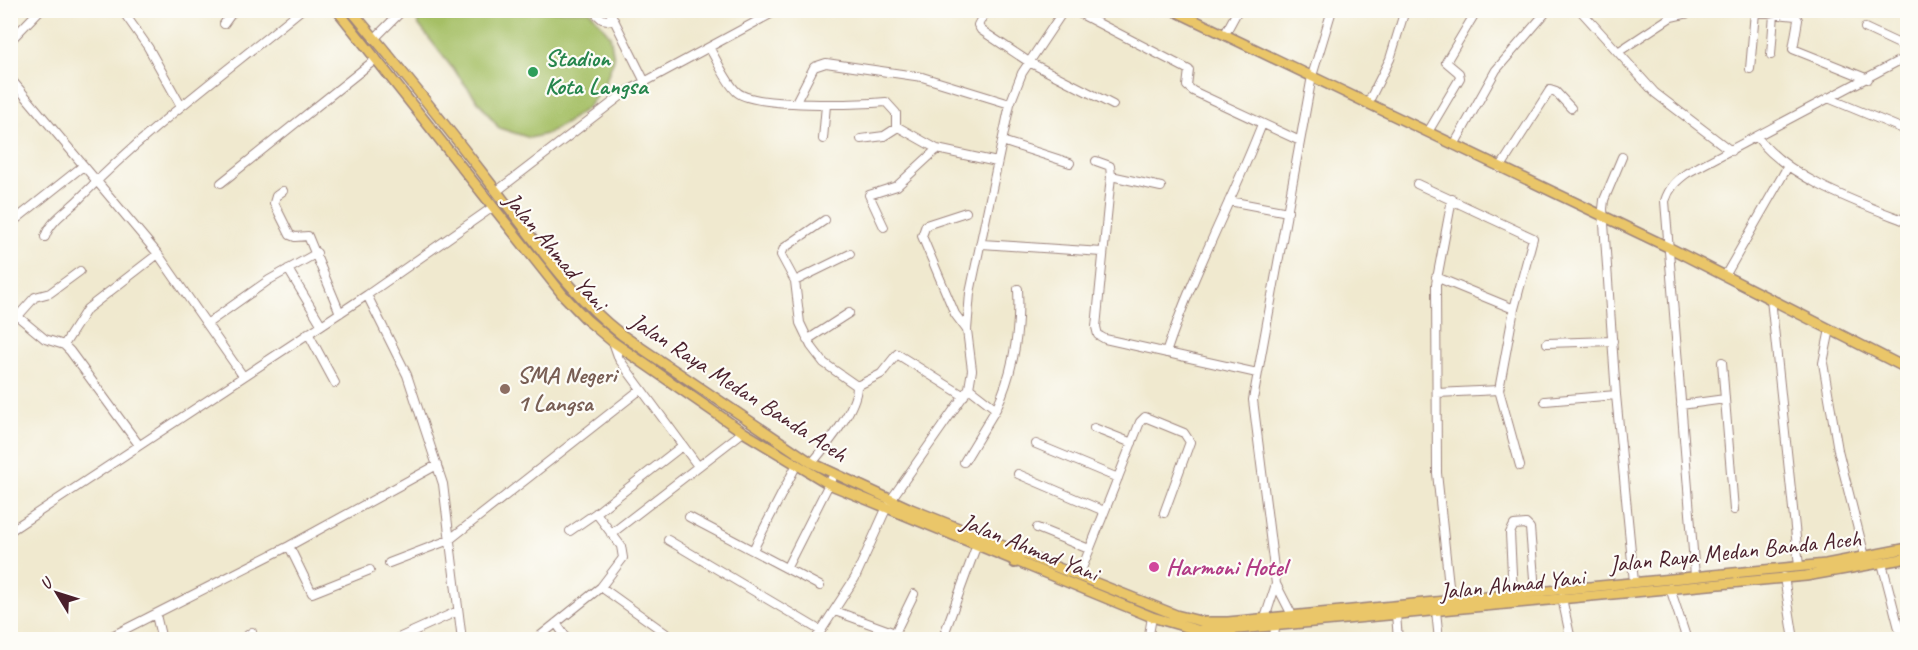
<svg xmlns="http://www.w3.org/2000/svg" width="1918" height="650" font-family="Caveat,sans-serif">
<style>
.pitch{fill:#a5bf65;stroke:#786f48;stroke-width:1.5}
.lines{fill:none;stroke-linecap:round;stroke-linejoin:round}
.minor-casing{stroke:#9d847d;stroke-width:10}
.major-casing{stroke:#9d847d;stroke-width:12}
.highway-casing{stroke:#9d847d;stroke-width:14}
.minor{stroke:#fff;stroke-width:8}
.major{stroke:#eac669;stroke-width:9}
.highway{stroke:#eac669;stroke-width:10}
.leisure-dot{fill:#2e9e5b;stroke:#fdfcf7;stroke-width:2}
.education-dot{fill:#8d6e63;stroke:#fdfcf7;stroke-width:2}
.hotel-dot{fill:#d1479c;stroke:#fdfcf7;stroke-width:2}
.labels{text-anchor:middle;stroke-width:4.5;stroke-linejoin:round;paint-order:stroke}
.leisure-label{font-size:24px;font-weight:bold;fill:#27864d;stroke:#fdfcf7;text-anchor:start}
.street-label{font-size:24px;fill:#4a1f2b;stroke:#fdfcf7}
.education-label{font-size:24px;font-weight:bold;fill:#785e54;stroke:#fdfcf7;text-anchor:start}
.hotel-label{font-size:24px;font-weight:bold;fill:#b23c85;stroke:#fdfcf7;text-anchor:start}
</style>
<rect width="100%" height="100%" fill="#fdfcf7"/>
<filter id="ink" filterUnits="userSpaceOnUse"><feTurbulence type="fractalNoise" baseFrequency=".0167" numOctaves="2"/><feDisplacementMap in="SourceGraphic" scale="12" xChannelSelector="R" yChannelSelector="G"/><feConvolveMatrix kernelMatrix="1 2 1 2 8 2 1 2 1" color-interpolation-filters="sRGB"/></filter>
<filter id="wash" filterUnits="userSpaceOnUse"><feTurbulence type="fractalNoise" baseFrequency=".008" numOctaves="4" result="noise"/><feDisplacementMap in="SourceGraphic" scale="24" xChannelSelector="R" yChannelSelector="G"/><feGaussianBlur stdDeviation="1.35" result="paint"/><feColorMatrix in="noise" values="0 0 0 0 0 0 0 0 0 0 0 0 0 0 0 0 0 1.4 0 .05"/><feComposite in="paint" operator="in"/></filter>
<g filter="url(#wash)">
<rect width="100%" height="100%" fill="#f0e9cf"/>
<path class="pitch" d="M417 11H590L610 35 614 59 604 86 588 107 566 123 546 134 530 138 499 128 418 24Z"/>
</g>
<g filter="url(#ink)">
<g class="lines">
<defs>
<path id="minor" d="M122 10 148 47 181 106
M592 10 602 19 614 21
M609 10 644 80
M986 10 978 25 981 30 1029 62 1113 105
M1073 10 1189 70 1187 86 1193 91 1300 141
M1580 10 1655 93 1731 151
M1739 10 1796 16 1798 20 1793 49 1868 79
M224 24 234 10
M1865 28 1908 48
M1225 34 1238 10
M374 39 403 10
M10 41 40 10
M710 49C718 62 726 82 737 92 755 108 860 104 886 102L896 113V127
M1618 52 1671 17 1702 10
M1771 55 1774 14
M1750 69 1755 12
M10 78 158 254 243 376
M1828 98 1908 131
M796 102 814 67 826 63 922 77 1010 104
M1368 103 1390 59 1405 10
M1428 132 1460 78 1459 73 1446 62 1477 10
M1757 137C1789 179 1859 203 1908 222
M823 139 826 105
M861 139 884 136 898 127 937 149 997 162
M1002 141 1070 163
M1454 145 1496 70 1548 10
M1622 157 1604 200 1603 209 1616 395 1634 582
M1096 161 1110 166 1111 176 1096 327 1098 335 1105 339 1257 373
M1500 168 1550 90 1556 92 1571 108
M1111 176 1161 187
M221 183 376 59
M1417 184 1533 238 1514 309 1436 277
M283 191 276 196 274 203 290 235 295 237 308 236 340 313
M497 191 626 92 778 10
M1229 201 1288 212
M966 212 926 225 922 236 955 314 967 330
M825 220 784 248 781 255 795 281 800 323 811 346 824 363 857 386
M10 224 83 166
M884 227 869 195 897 186 937 149
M45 237C51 219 69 210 81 197 148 128 227 71 301 10
M982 244 1102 252
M288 269 321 324
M1725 276 1788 166
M795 281 850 254
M367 295 407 375 443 484 462 640
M1771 299 1799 566
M10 310 45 339 64 345 70 351 139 445
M18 316 35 297 50 293 80 271
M208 323 269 280 317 253
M1830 329 1823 363 1838 450 1865 557
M308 333 335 383
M807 340 849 313
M613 342 619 359 698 466
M1547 343 1613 341
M64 345 87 309 158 254
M1166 353C1192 275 1232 201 1262 124
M1722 362 1734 510
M857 386 881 374 897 354 964 396
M1499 390 1514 309
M1437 393 1499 390 1520 466
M1545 401 1616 395
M1681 405 1725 399
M996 409C1014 371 1020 330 1018 289
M1094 428 1132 443
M1036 444 1118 478
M964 462 996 409 969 388
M812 463C827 445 857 409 857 386
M1018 474 1104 511
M890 501 969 388 972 370 967 330 970 293 1010 104 1022 73 1064 10
M689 517 820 586
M1037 528 1089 549
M10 531 367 295 493 207
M570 531 596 513 682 446
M611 534 743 432
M668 540 821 631
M289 546 312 593 370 570
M753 550 796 466
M389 563 449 540 641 389
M1882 563 1902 640
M787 567 834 474
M1079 576 1140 422 1145 417 1184 433 1190 442 1164 513
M1695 576 1665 201C1669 188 1676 181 1687 173L1908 56
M1784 577 1794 640
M601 587 675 640
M1670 588 1687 640
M1513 594 1510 533 1514 525 1526 524 1530 528 1535 591
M1562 598 1571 640
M1451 604 1437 473 1436 284 1452 199
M835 611 895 633 914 594
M1436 611 1439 640
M1396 614 1398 640
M156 615 162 640
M1292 615 1276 584 1253 400 1312 76 1332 10
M1265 618 1276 584
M556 623 568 640
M104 640 289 546 437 465
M241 640 252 632
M394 640 458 611
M535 640 601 587 623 558 621 546 596 513
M815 640 855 578 886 509
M942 640 976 547
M1148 640 1152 617
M1274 640 1275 626"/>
<path id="major" d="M337 10 563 295 587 320 613 342 743 432 829 484 1152 617 1197 630 1218 631 1806 576 1908 558
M351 10C400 68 448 128 494 188 534 239 570 295 622 335L812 463 911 509 1176 615 1204 622H1228L1826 564 1908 548
M1173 10 1670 248 1908 369"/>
<path id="highway" d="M1906 549 1908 557
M1015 562 1019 553"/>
</defs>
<use href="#minor" class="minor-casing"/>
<use href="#major" class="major-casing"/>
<use href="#highway" class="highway-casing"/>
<use href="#minor" class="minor"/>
<use href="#major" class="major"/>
<use href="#highway" class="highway"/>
</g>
</g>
<circle class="leisure-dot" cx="533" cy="72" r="6"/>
<circle class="education-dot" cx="505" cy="389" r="6"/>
<circle class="hotel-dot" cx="1154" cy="567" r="6"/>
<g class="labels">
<g class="leisure-label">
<text x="545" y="66">Stadion<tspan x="545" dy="28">Kota Langsa</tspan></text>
</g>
<g class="street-label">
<text transform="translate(556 251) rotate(50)" y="8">Jalan Ahmad Yani</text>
<text transform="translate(739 387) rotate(33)" y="8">Jalan Raya Medan Banda Aceh</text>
<text transform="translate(1030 547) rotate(22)" y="8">Jalan Ahmad Yani</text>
<text transform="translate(1735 551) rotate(-6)" y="8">Jalan Raya Medan Banda Aceh</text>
<text transform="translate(1512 584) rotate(-6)" y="8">Jalan Ahmad Yani</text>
</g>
<g class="education-label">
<text x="517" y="383">SMA Negeri<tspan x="517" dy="28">1 Langsa</tspan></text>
</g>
<g class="hotel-label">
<text x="1166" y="575">Harmoni Hotel</text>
</g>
</g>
<rect width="1918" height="650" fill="none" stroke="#fdfcf7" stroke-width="36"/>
<g transform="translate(57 593) rotate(308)" stroke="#fdfcf7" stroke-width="4.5" paint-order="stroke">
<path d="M0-4.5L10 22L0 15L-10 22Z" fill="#4a1f2b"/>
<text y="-9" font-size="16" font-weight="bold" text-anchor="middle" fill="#4a1f2b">U</text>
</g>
</svg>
